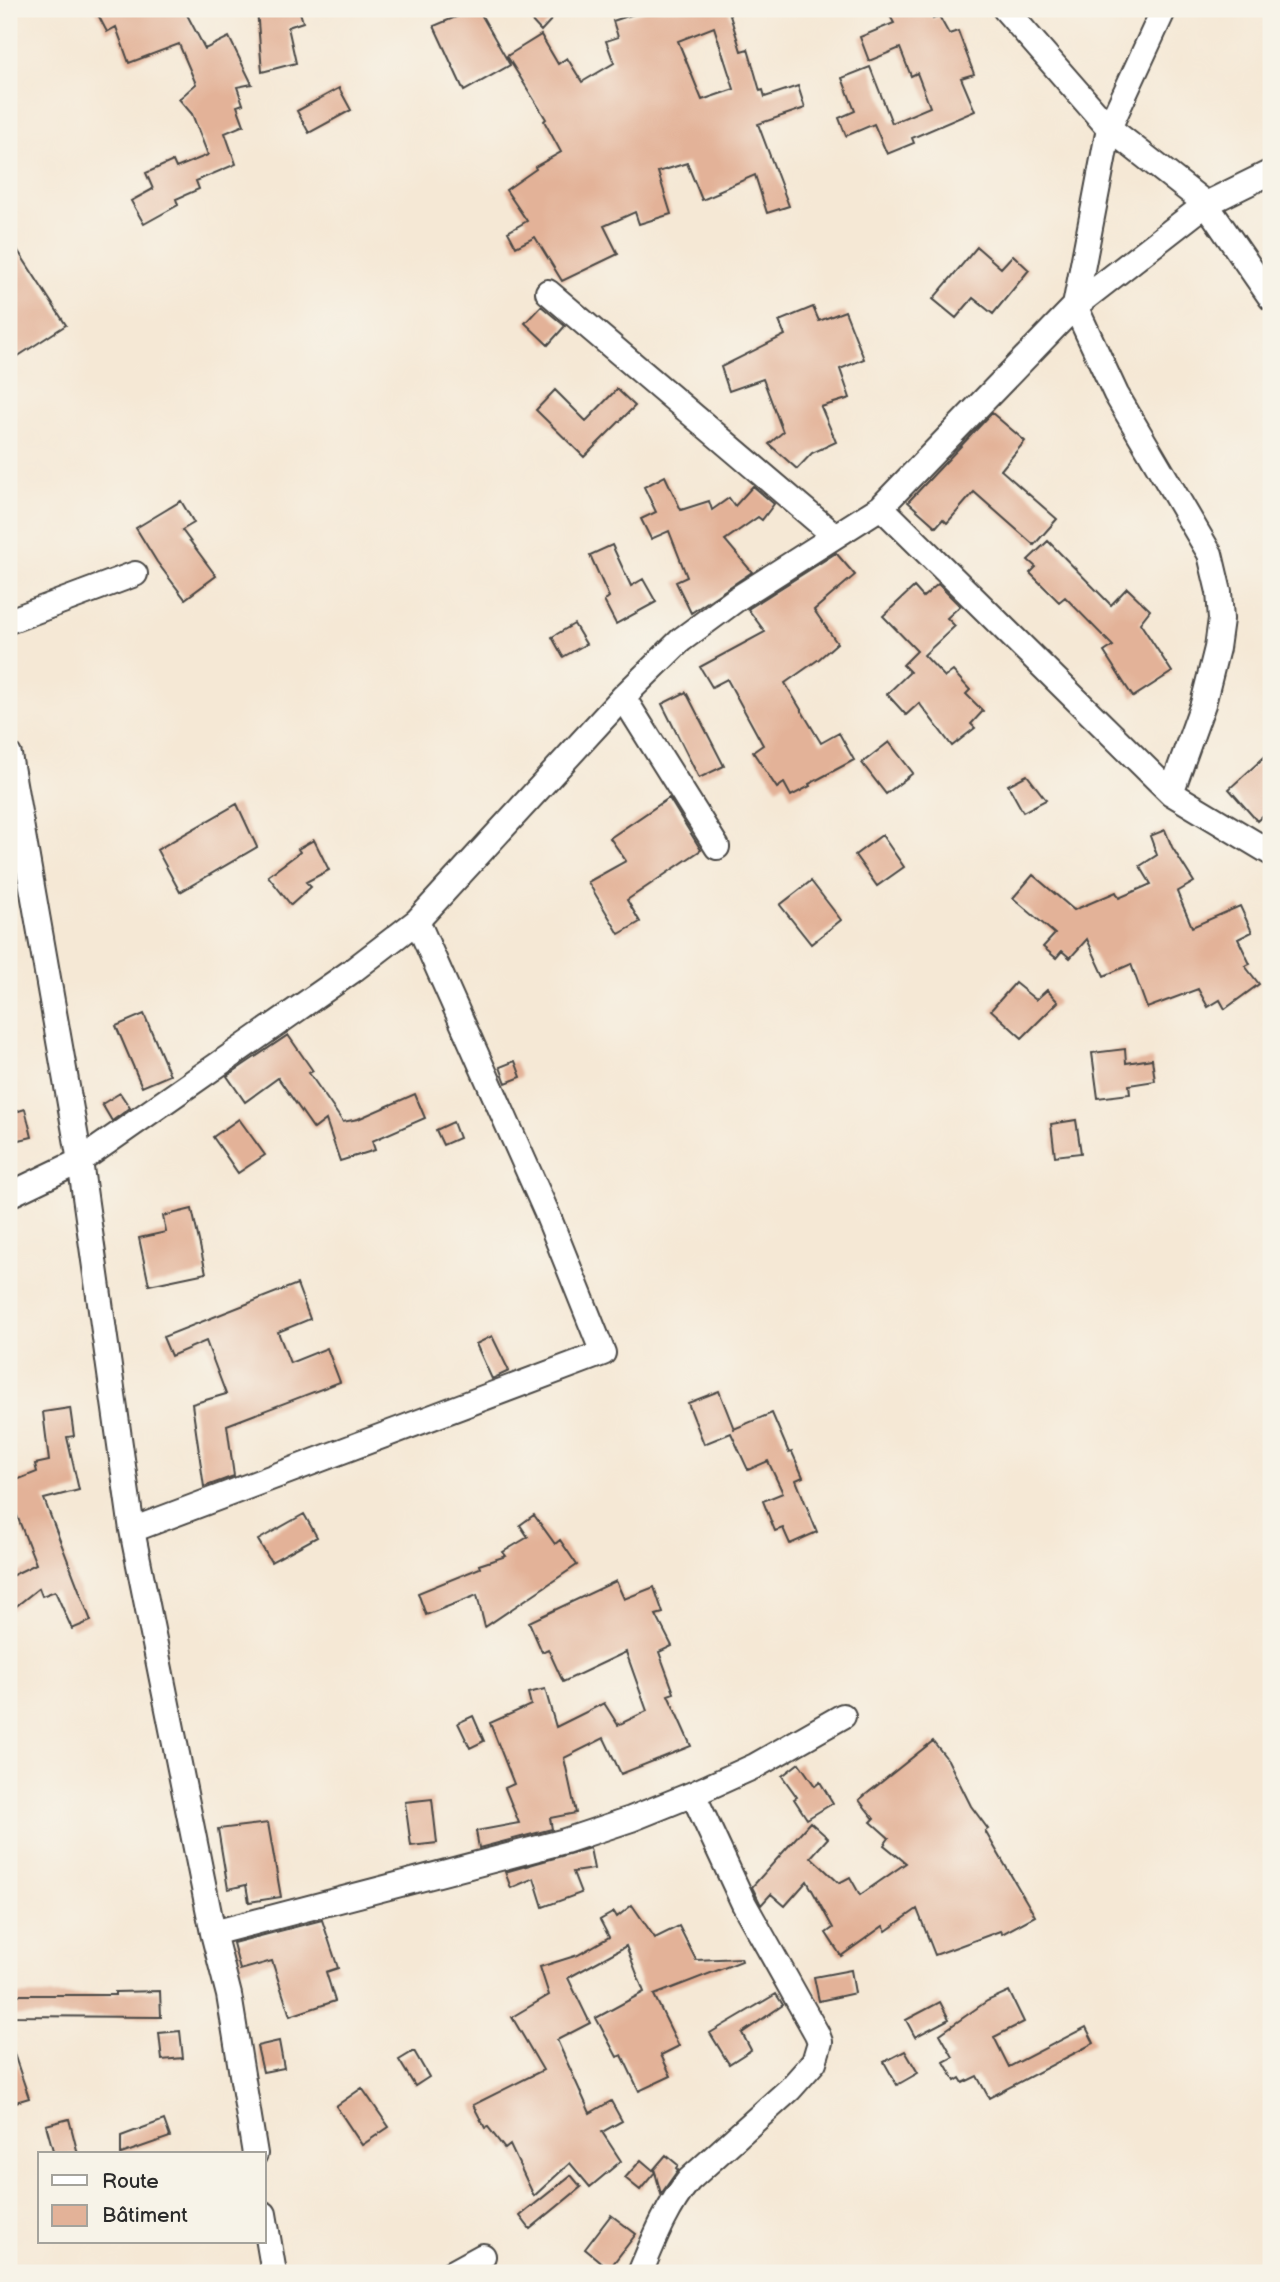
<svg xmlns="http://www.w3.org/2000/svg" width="1280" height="2282" font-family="'Balsamiq Sans',sans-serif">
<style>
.building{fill:#e3b298;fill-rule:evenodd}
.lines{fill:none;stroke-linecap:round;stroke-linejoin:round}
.street-casing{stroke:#494744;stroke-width:28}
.street{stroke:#fff;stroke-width:24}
</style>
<rect width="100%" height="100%" fill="#f7f3e8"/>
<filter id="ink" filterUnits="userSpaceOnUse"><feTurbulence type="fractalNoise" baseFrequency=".0143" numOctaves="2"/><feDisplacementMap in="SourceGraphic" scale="14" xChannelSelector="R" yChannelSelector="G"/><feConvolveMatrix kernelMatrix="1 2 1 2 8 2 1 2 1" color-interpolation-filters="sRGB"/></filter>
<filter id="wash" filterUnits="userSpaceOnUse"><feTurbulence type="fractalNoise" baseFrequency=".00686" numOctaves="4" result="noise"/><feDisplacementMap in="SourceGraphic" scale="28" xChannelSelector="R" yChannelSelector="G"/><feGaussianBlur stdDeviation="1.57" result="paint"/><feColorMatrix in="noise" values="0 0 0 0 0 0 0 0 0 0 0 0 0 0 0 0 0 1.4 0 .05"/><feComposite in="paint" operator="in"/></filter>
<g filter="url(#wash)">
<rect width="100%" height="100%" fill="#f5e8d5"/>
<g id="blocks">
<path class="building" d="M95 9H184L205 49 229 37 252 84 237 87 243 104 237 106 244 125 225 133 236 164 196 181 199 189 176 199 178 205 144 224 131 201 153 189 146 173 173 161 176 168 208 155 192 114 179 99 196 84 179 44 129 63 116 27 107 32Z
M257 9H299L303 22 288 27 296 63 262 72Z
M475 9H478L510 65 464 91 434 26Z
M542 9 552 19 541 31 530 19Z
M649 9H728L741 51 748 49 760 91 763 90 765 97 798 86 805 108 758 124 789 206 767 213 755 175 718 191 719 193 702 200 687 163 658 172 671 214 639 224 635 212 604 226 618 254 562 281 535 237 516 247 508 232 527 221 506 190 536 169 535 167 561 152 544 121 546 119 507 56 541 35 558 64 567 58 582 82 614 63 606 41 618 37 613 21ZM714 27 734 89 702 100 678 41Z
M886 9H928L933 19 939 16 949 34 958 31 974 74 961 78 975 111 912 138 914 143 887 154 874 124 846 136 839 118 855 111 842 78 870 67 892 123 930 107 917 73 911 76 900 48 869 61 860 37 894 23Z
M339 88 351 110 309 133 297 111Z
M9 237 66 325 9 362Z
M977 247 1001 268 1013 255 1029 270 993 314 973 298 956 318 933 299Z
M541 306 565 326 548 345 525 323Z
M813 307 819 321 845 311 864 359 840 369 850 398 821 407 836 442 812 453 797 469 769 444 783 432 763 379 729 391 721 367 785 335 779 321Z
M617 389 635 406 584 457 536 410 555 390 586 421Z
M992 413 1025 441 1001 470 1057 519 1034 545 974 492 947 523 943 519 936 527 908 502Z
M665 476 681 510 709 501 712 510 729 498 735 506 753 486 774 504 762 520 758 517 725 540 752 572 691 613 676 582 687 577 669 531 651 539 641 519 656 512 644 487Z
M181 501 194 523 182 530 216 576 185 599 157 562 136 528Z
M1048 541 1111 605 1127 588 1150 610 1140 623 1172 672 1133 697 1104 652 1113 646 1065 597 1059 602 1030 573 1036 567 1028 560Z
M612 545 631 586 643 579 656 602 616 624 604 601 609 597 590 555Z
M836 553 855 575 814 610 837 643 819 659 785 683 821 743 839 733 854 760 809 784 810 786 791 796 784 783 777 788 753 752 763 745 727 679 712 687 700 667 765 632 748 609Z
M938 584 960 606 947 618 955 626 924 655 945 677 953 671 970 690 966 694 983 711 971 724 975 728 952 746 919 703 906 715 887 694 910 672 903 665 917 651 883 616 914 587 923 597Z
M574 624 586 644 563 657 552 637Z
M686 692 724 766 699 778 662 704Z
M889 742 913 773 886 794 862 763Z
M1271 751V808L1257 821 1229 789Z
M1027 775 1046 800 1023 812 1008 785Z
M669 798 701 850 627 900 640 922 619 934 588 882 626 861 610 838Z
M237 804 257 847 180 892 157 850Z
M1165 830 1172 847 1194 882 1177 892 1192 927 1240 906 1252 932 1238 939 1250 964 1245 966 1259 984 1225 1009 1220 1000 1208 1007 1198 989 1147 1008 1131 964 1104 976 1087 939 1070 958 1062 951 1056 958 1043 947 1055 934 1013 898 1033 875 1074 910 1116 892 1119 898 1151 884 1140 866 1157 855 1150 836Z
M882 835 904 867 877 886 855 855Z
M314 840 329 870 306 882 311 887 291 905 268 876 300 852 298 849Z
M811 881 841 920 811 944 780 905Z
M1015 983 1036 1000 1047 990 1058 1002 1022 1038 991 1010Z
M144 1014 170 1075 142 1087 116 1026Z
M288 1035 313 1071 309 1073 343 1122 358 1119 415 1094 425 1118 372 1141 375 1150 340 1161 326 1120 314 1129 278 1078 245 1102 227 1076Z
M1125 1049 1126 1063 1152 1059 1155 1081 1129 1085 1130 1094 1098 1098 1092 1053Z
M515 1061 521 1077 506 1083 500 1067Z
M120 1093 130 1108 112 1121 102 1104Z
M25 1109 32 1137 11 1142 9 1114Z
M239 1119 265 1155 238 1173 213 1137Z
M1076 1120 1081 1153 1055 1156 1051 1124Z
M453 1122 459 1138 443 1145 436 1130Z
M192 1209 206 1273 149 1285 139 1238 166 1232 163 1216Z
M297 1284 310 1319 278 1332 290 1363 327 1348 340 1382 227 1425 234 1476 204 1487 192 1404 226 1394 206 1341 171 1356 163 1337Z
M492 1336 509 1371 492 1379 476 1344Z
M719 1391 734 1429 772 1413 789 1453 792 1452 803 1477 796 1480 817 1532 790 1544 783 1528 775 1531 763 1501 783 1493 768 1461 748 1470 731 1433 704 1444 688 1403Z
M70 1408 74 1436 67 1437 79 1490 44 1499 91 1621 72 1629 55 1591 42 1596 39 1588 9 1612V1577L36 1564 16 1513 9 1516V1483L37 1472 35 1464 49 1461 43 1412Z
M304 1514 317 1537 271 1562 258 1540Z
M534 1515 555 1544 560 1540 577 1565 485 1627 477 1595 426 1615 418 1593 480 1568 479 1565 506 1556 503 1552 528 1537 520 1525Z
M616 1581 624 1599 654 1587 663 1613 656 1615 672 1646 659 1652 674 1693 668 1695 691 1746 621 1774 604 1738 564 1758 576 1813 550 1818 552 1829 479 1848 476 1831 519 1823 505 1788 514 1784 490 1723 531 1705 528 1693 545 1689 556 1727 604 1703 618 1725 647 1711 626 1652 563 1682 548 1649 542 1652 529 1622Z
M473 1716 484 1741 470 1748 458 1723Z
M933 1741 948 1760 971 1806 988 1829 985 1831 1035 1916 1002 1934 1000 1931 935 1955 917 1909 886 1931 883 1926 841 1956 826 1933 833 1928 807 1881 785 1906 771 1894 761 1905 752 1887 810 1822 828 1838 811 1857 839 1883 850 1877 860 1895 906 1863 884 1845 889 1838 871 1822 874 1819 859 1800Z
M799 1763 815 1786 820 1782 833 1803 807 1819 794 1799 797 1797 782 1776Z
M432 1799 437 1843 411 1846 405 1802Z
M268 1823 281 1897 249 1902 246 1885 228 1889 218 1829Z
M590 1848 594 1869 573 1872 581 1893 543 1907 534 1878 511 1888 505 1872Z
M632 1905 655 1938 679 1926 696 1960 741 1958 742 1961 654 1995 679 2046 661 2055 671 2076 639 2091 622 2055 617 2057 596 2018 644 1992 626 1946 568 1978 590 2023 557 2040 590 2113 611 2101 622 2121 602 2132 621 2161 590 2187 570 2163 534 2196 510 2145 505 2149 488 2127 485 2128 473 2105 543 2070 512 2017 549 1995 540 1967 578 1955 609 1937 600 1920 614 1912 617 1917Z
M322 1920 338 1968 326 1972 335 2001 290 2016 272 1961 240 1970 233 1943Z
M851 1970 855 1993 819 2001 814 1977Z
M160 1991 161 2017 9 2016V1995H115V1992Z
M1009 1991 1024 2022 994 2037 1009 2067 1086 2027 1094 2043 989 2098 977 2076 963 2083 960 2078 955 2081 944 2062 953 2057 940 2034 987 2001Z
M776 1994 783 2005 742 2033 751 2050 729 2064 710 2033Z
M940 2002 949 2019 915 2037 906 2020Z
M180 2031 183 2058 162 2060 159 2033Z
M279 2041 284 2068 263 2072 257 2046Z
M9 2048H12L29 2098 9 2104Z
M414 2051 429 2077 415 2086 399 2060Z
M905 2051 918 2073 897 2085 884 2062Z
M362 2088 389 2127 362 2145 336 2106Z
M69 2119 78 2154H54L46 2125Z
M164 2120 170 2137 121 2154V2136Z
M666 2155 678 2165 676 2168 678 2170 661 2194 655 2172 640 2190 625 2178 641 2160 655 2172 654 2169Z
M571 2175 581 2187 530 2229 520 2216Z
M611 2215 636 2234 609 2269 585 2249Z"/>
</g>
</g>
<g filter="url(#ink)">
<use href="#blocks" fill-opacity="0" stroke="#494744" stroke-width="2"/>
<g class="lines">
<defs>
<path id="street" d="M1005 9 1109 128 1206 204 1271 298
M1164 9 1109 128 1075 306 1116 394 1210 554 1219 592 1221 619 1217 648 1203 704 1171 793
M548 292 835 536
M881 507 1171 793 1271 853
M9 621 135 574
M623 697 717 847
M9 755 80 1161 132 1530 213 1933 229 1995 255 2154
M9 1195 80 1161 352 971 417 921 623 697 681 640 738 598 881 507 1075 306 1206 204 1271 172
M132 1530 603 1353 546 1211 417 921
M213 1933 565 1841 631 1819 693 1794 755 1766 843 1716
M264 2214 274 2273
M452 2273 483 2256
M640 2273C654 2240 666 2208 689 2180L790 2089 814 2062 820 2042 817 2034 744 1904 693 1794"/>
</defs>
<use href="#street" class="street-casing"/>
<use href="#street" class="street"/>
</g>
</g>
<rect width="1280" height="2282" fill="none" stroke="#f7f3e8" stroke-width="35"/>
<rect x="38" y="2152" width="228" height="91" fill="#f7f3e8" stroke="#a5a39c" stroke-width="2"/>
<rect x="52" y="2175" width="35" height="10" fill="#ffffff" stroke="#a5a39c" stroke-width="2"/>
<text x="102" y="2188" font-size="21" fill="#2b2b2b">Route</text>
<rect x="52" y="2205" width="35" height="21" fill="#e3b298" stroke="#a5a39c" stroke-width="2"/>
<text x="102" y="2222" font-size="21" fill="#2b2b2b">Bâtiment</text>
</svg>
